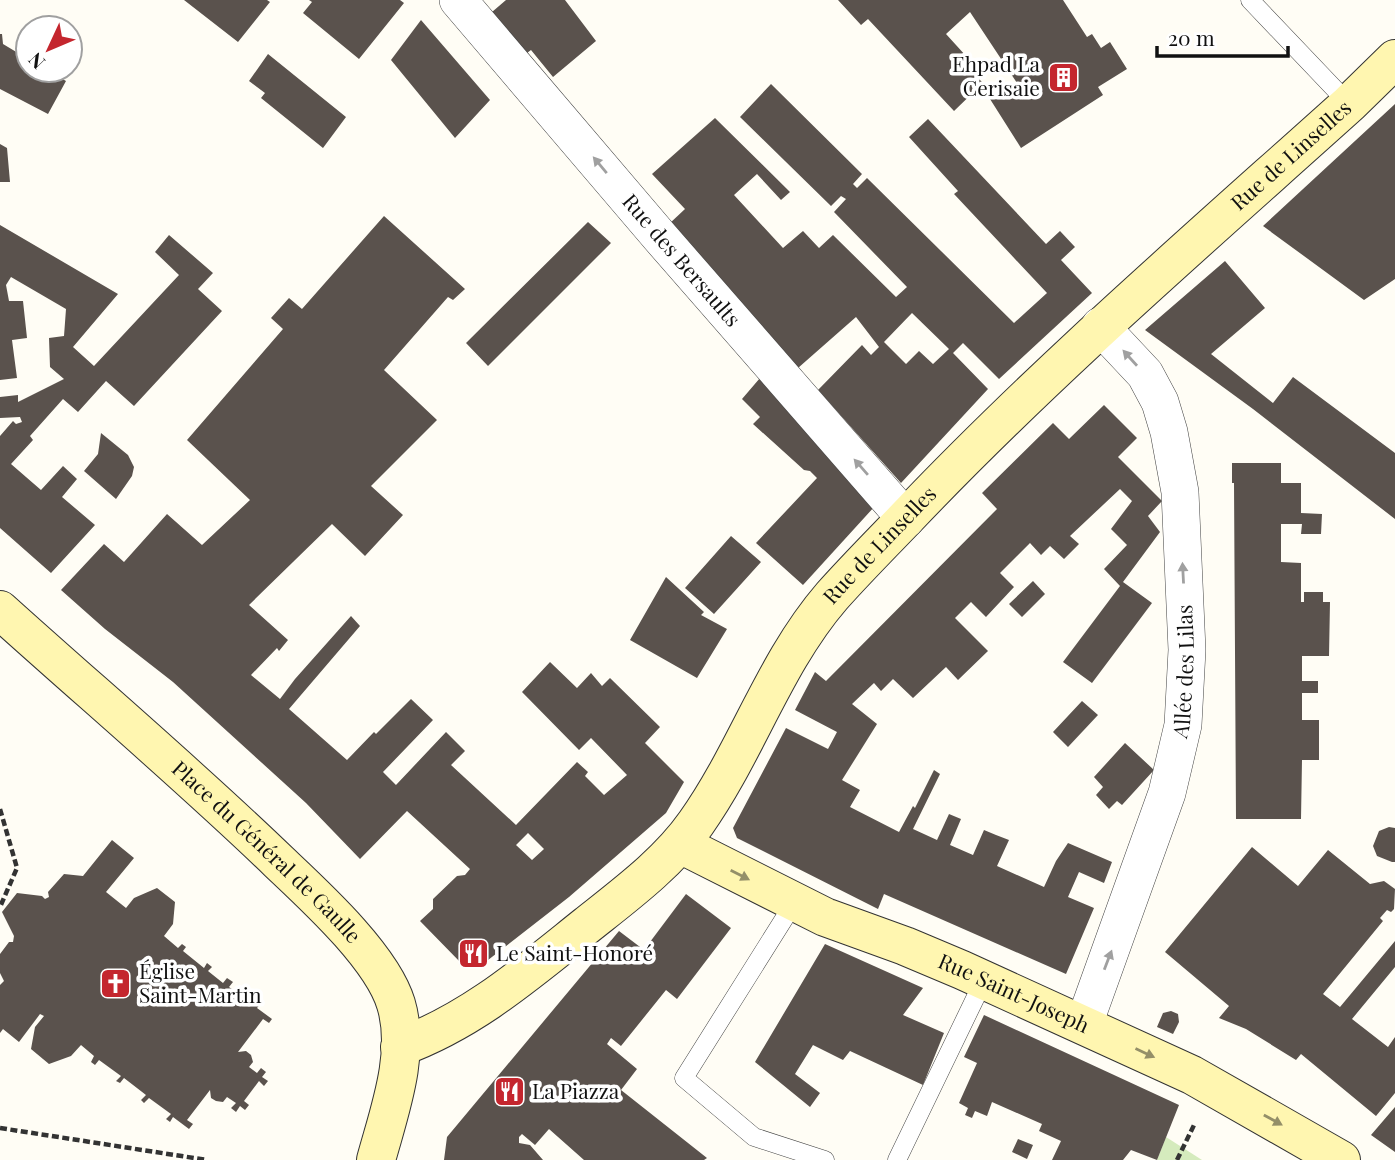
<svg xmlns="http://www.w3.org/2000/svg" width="1395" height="1160" font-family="'Playfair Display',serif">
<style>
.green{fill:#d5ebbd}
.building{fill:#5a524d;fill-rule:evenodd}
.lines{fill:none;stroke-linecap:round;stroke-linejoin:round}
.lane-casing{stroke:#444;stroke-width:19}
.street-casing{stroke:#444;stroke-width:38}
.secondary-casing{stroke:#333;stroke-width:40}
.path{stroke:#333;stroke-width:4.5;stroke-dasharray:7 3.5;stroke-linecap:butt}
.lane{stroke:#fff;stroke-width:18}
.street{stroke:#fff;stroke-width:37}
.secondary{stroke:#fff6b0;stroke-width:38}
.oneway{fill:#a0a0a0}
.oneway2{fill:#948f68}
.labels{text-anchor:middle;stroke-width:7;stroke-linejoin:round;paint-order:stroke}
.poi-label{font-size:21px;fill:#111;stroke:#fff;text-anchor:start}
.street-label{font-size:21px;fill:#111;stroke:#fff}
</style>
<rect width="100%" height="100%" fill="#fffdf5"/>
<path class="green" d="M1166 1137 1202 1160H1157Z"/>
<path class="building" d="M184 0H267L270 2 238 42Z
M309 0H400L404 3 359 59 303 13 312 2Z
M506 0H565L596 41 553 77 531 50 527 53 492 12Z
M838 0H1063L1087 37 1092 34 1101 48 1110 42 1127 69 1098 87 1103 95 1021 148 990 99 1017 83 970 12 946 34 976 67 972 72 983 83 954 111 868 19 861 25Z
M421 20 490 100 455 138 391 60Z
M0 34H2L3 44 28 59V70H47L66 81 48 114 0 89Z
M268 54 346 117 323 148 261 98 265 93 249 81Z
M771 84 862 174 853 184 857 188 867 178 1014 323 1047 293 954 194 958 191 909 137 928 119 1046 244 1060 231 1075 247 1061 260 1092 293 999 379 963 343 953 353 988 389 901 483 818 390 862 345 871 355 879 347 856 317 798 368 669 224 685 209 652 174 715 118 790 192 781 200 757 174 734 195 783 248 803 231 819 248 833 235 896 297 907 287 834 212 846 199 841 196 831 206 740 117ZM912 313 949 349 933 364 919 351 906 364 884 342Z
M1395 104V279L1364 300 1263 226Z
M0 144 7 148 10 182H0Z
M384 216 465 289 453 300 448 297 384 370 437 420 371 486 403 515 365 556 332 524 249 605 288 640 279 651 277 648 251 675 280 699 295 679 351 616 360 626 289 709 347 760 374 732 376 734 411 699 433 720 383 772 396 785 446 732 465 751 451 765 516 825 577 762 588 772 585 776 604 795 627 775 591 738 579 750 522 692 550 662 577 688 591 673 602 686 610 678 660 727 645 743 684 782 666 813 569 897 479 967 462 964 420 921 433 909V899L457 876 465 875 470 869 407 811 360 859 306 803 173 682 105 629 61 590 104 544 124 562 167 514 202 545 250 500 187 440 283 329 271 318 289 298 302 309ZM528 833 544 849 532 860 516 845Z
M588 222 611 243 488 366 466 343Z
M0 225 118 294 73 347 94 366 179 275 155 252 169 235 213 273 198 289 222 311 134 406 106 381 78 412 63 399 30 436 33 440 11 464 41 490 63 466 77 479 62 497 95 525 51 573 0 528V436L13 421 16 424 22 422 20 417 0 418V397L18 395V402L64 379 50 367 49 338 64 336 66 309 11 277 6 285 9 301H23L27 338 12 340 17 378 0 380Z
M1225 261 1265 308 1211 354 1273 403 1293 377 1395 453V519L1253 409 1145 330Z
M760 378 875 506 803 585 756 543 817 478 810 471 804 470 753 424 760 417 742 399Z
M1104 405 1137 438 1118 457 1162 501 1148 516 1160 532 1123 582 1152 603 1092 683 1063 662 1120 586 1104 569 1127 545 1111 529 1132 501 1120 489 1070 536 1079 544 1064 559 1050 546 1041 555 1030 543 1000 573 1014 587 986 617 971 602 955 618 988 651 958 680 946 667 913 698 893 679 881 691 874 683 852 704 877 724 842 780 860 790 850 807 899 832 913 806 915 808 934 770 940 774 913 829 937 840 949 814 961 819 950 845 973 855 984 830 996 835 1009 840 997 866 1044 887 1056 861 1068 843 1112 862 1104 883 1079 872 1068 897 1094 908 1066 974 884 894 878 909 737 838 733 828 786 728 828 749 837 732 795 710 815 672 826 681 997 509 982 493 1053 423 1069 439Z
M101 433 128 455 134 467 132 476 116 499 84 471 98 454Z
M1232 463H1281V483H1301V513L1322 514 1321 534H1301L1302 524H1281V562L1301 563V602H1304V592H1323V602H1330L1329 656H1302V681H1318V693H1302V720H1319V760H1302L1301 819H1236L1234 483H1232Z
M731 536 761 562 714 614 685 588Z
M666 577 704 612 701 615 727 629 697 678 630 640Z
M1033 581 1045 594 1022 617 1009 604Z
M1082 701 1098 715 1068 747 1053 732Z
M1125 743 1154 770 1122 805 1117 801 1109 809 1096 795 1103 787 1094 777Z
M1389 827 1395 828V862H1392L1377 856 1373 846 1379 831Z
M112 840 134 858 106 892 126 908 134 898 157 888 175 902 173 924 164 936 178 948 182 944 186 947 183 951 204 968 207 963 212 967 208 971 223 983 227 978 233 982 229 987 252 1004 256 1000 261 1003 257 1008 272 1019 269 1023 263 1019 238 1052 246 1051 251 1055 253 1062 249 1067 257 1073 261 1068 266 1072 262 1077 268 1081 264 1086 259 1081 244 1101 249 1105 245 1110 240 1106 236 1112 231 1108 236 1103 227 1097 223 1102 216 1101 211 1098 210 1090 187 1120 193 1124 189 1129 173 1117 170 1122 166 1119 171 1114 149 1098 144 1103 141 1100 146 1095 124 1078 120 1083 116 1081 121 1076 99 1060 95 1065 91 1062 94 1056 81 1045 71 1056 49 1064 31 1049 35 1027 44 1016 40 1014 19 1042 3 1029 0 1033V985L4 981 0 973V954L9 942H13L14 936 2 912 17 893 42 896 45 899 49 897 48 892 64 874 83 876Z
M1252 847 1298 886 1328 850 1370 884 1384 881 1395 889 1394 909 1391 912 1387 910 1380 918 1383 921 1323 994 1340 1007 1395 941V967L1352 1019 1388 1047 1395 1037V1093L1376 1116 1301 1054 1296 1060 1246 1029 1219 1018 1229 1006 1165 952Z
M686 894 731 928 677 999 666 990 621 1046 611 1038 607 1044 637 1069 621 1090 707 1158 704 1160H584L549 1129 535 1145 522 1134 519 1137V1143L530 1145 543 1160H444L447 1137 619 931 644 950Z
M825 944 923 988 903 1015 944 1033 923 1085 850 1051 843 1060 813 1045 795 1074 820 1093 810 1107 755 1062Z
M1171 1011 1178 1014 1179 1022 1173 1034 1157 1027 1163 1013Z
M984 1015 1179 1105 1157 1160 1131 1150 1123 1160H1052L1061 1141 1039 1131 1042 1124 992 1102 987 1116 975 1111 972 1118 965 1115 968 1108 959 1103 977 1063 964 1057Z
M1395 1107V1152L1371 1135Z
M1018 1139 1033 1145 1027 1159 1012 1152Z"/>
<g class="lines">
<defs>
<path id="lane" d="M1250 0 1349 104
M794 903 684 1078 754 1137 825 1160
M897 1160 984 980"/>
<g id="street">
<path id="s1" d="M458 0 660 237 906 519"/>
<path id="s2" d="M1084 1024 1167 793 1183 725 1187 650 1180 492 1169 432 1160 402 1145 374 1100 326"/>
</g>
<g id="secondary">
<path id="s3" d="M0 610C93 694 189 775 279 862 315 896 382 957 396 1004 411 1054 389 1112 376 1160"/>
<path id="s4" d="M680 844 825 917 905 946 962 970 1192 1075 1341 1160"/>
<path id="s5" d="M400 1047C472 1021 528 972 587 925 626 894 668 863 696 823 747 751 774 663 832 596 856 569 882 543 907 517 1046 371 1199 239 1349 104L1395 59"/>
</g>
</defs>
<use href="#lane" class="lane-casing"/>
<use href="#street" class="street-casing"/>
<use href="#secondary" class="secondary-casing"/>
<path class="path" d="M0 809 17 868 0 907
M0 1128 207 1160
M1177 1160 1195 1123"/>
<use href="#lane" class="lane"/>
<use href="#street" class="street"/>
<use href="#secondary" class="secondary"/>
</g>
<defs><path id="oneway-solid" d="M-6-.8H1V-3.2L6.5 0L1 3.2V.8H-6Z" transform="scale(1.75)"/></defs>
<g class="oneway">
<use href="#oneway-solid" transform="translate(600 165) rotate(-130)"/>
<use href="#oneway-solid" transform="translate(1130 358) rotate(-132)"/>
<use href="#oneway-solid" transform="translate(861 467) rotate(-131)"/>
<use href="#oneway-solid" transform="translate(1183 573) rotate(-93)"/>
<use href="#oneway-solid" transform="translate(1108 960) rotate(-69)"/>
</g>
<g class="oneway2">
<use href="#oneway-solid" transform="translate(740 875) rotate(27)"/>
<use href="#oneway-solid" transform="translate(1145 1053) rotate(25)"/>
<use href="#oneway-solid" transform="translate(1273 1120) rotate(29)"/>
</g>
<defs>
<symbol id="building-square" viewBox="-11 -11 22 22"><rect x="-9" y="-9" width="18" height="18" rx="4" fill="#c4262e" stroke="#fff"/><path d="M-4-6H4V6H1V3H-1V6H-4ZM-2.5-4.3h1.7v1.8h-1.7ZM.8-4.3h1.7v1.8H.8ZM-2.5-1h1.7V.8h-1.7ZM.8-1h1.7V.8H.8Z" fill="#fff"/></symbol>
<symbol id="restaurant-square" viewBox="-11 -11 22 22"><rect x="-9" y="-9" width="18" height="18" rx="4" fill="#c4262e" stroke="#fff"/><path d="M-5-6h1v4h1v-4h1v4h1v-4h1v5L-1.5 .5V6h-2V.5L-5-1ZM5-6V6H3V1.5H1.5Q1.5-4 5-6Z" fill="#fff"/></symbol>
<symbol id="church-square" viewBox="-11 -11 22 22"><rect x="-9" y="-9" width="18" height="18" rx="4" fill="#c4262e" stroke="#fff"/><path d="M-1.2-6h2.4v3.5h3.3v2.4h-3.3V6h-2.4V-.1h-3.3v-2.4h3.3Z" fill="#fff"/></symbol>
</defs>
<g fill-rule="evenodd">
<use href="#building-square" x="1046" y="60" width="35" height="35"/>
<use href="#restaurant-square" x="456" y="936" width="35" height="35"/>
<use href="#church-square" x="98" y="966" width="35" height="35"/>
<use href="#restaurant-square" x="492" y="1074" width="35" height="35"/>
</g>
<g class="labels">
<g class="poi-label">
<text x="1040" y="72" text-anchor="end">Ehpad La<tspan x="1040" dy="24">Cerisaie</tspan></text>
<text x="496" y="961">Le Saint-Honoré</text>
<text x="139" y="979">Église<tspan x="139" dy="24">Saint-Martin</tspan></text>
<text x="532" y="1099">La Piazza</text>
</g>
<g class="street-label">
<text dy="7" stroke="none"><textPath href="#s5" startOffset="1276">Rue de Linselles</textPath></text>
<text dy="7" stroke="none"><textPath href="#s1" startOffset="343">Rue des Bersaults</textPath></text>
<text dy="7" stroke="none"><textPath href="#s5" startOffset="709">Rue de Linselles</textPath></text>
<text dy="7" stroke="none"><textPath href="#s2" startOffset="369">Allée des Lilas</textPath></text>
<text dy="7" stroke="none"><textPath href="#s3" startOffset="360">Place du Général de Gaulle</textPath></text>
<text dy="7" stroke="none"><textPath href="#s4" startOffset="366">Rue Saint-Joseph</textPath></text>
</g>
</g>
<g transform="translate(49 49) rotate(226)"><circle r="33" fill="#ffffff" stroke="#a0a0a0" stroke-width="2"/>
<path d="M0-5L12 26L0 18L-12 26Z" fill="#c4262e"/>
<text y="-10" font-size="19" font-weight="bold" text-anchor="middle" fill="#111111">N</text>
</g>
<path d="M1157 46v10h131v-10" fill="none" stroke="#111111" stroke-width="3.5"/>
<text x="1168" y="46" font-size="21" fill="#111111" stroke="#ffffff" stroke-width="5" paint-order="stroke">20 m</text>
</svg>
